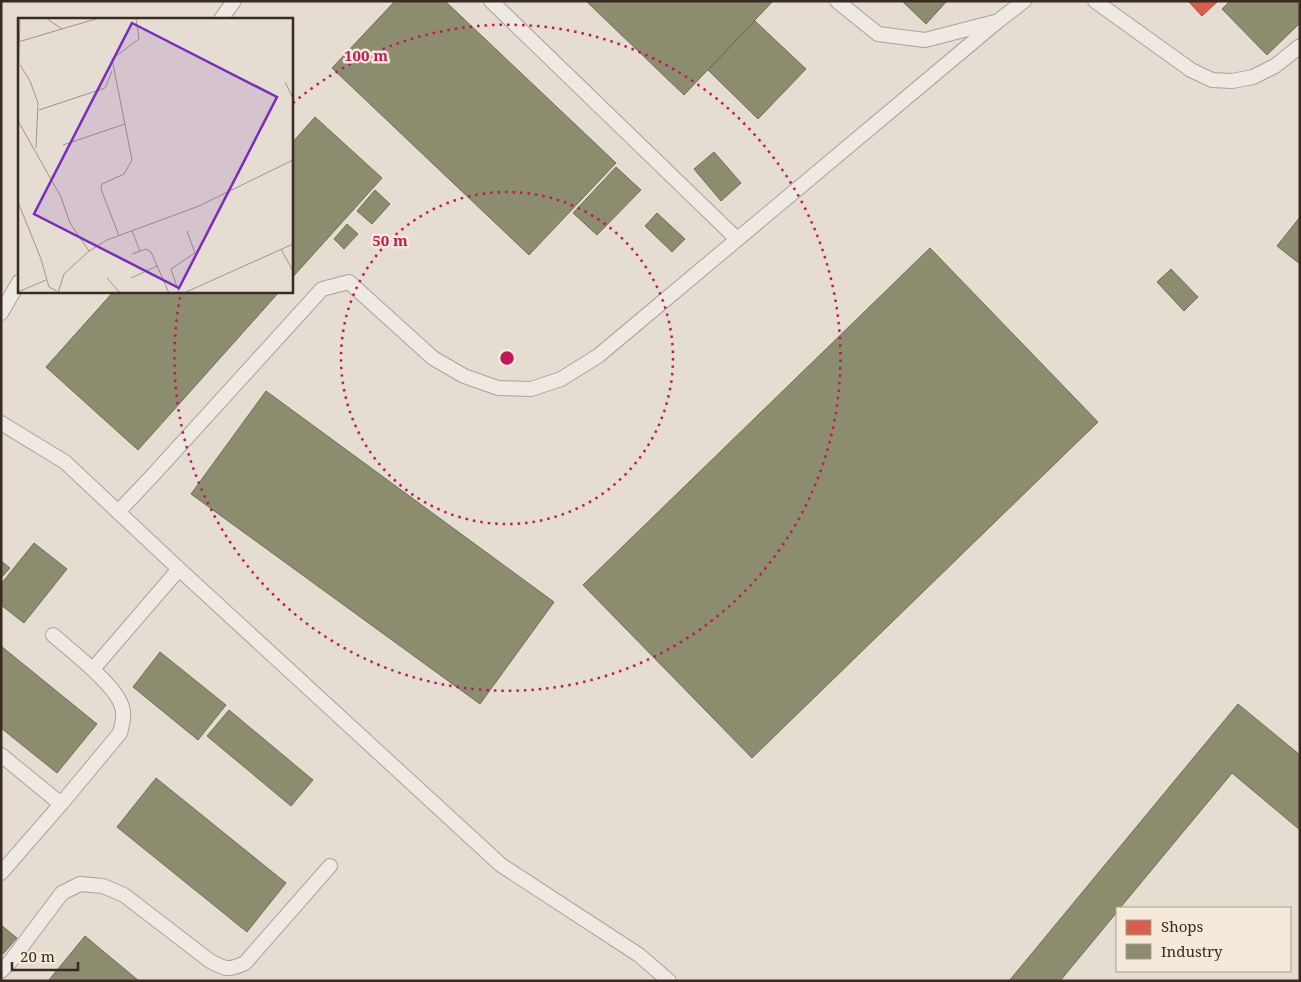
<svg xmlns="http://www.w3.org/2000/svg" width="1301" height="982" font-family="'Noto Serif',serif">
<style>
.shops{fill:#d6604d;stroke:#a75040}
.industry{fill:#8c8c6e;stroke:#736f57}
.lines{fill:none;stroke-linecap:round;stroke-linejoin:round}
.lane-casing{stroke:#aba299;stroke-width:16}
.lane{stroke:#eee9e2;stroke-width:14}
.ring{fill:none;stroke:#c2185b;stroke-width:2.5;stroke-dasharray:2.5 5}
.inset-road{fill:none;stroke:#a1958b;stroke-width:1}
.view{fill:#7b2cbf;fill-opacity:0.15;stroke:#7b2cbf;stroke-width:2.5}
.inset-edge{fill:none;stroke:#3a2a21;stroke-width:2.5}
.centre{fill:#c2185b;stroke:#f5e9d9;stroke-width:2.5}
.ring-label{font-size:15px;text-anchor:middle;font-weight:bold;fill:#c2185b;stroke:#f5e9d9;stroke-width:5;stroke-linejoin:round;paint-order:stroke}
</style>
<rect width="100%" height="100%" fill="#e5ddd1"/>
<path class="shops" d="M1188 1H1218L1202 16Z"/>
<path class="industry" d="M395 1H445L616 163 529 255 332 68Z
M586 1H773L684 95Z
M902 1H947L926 24Z
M1230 1H1296L1300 5V23L1267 55 1222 9Z
M755 21 806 69 758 119 708 70Z
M315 117 382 178 291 279V144Z
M714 152 741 183 721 201 694 169Z
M616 167 641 190 597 235 573 213Z
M375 190 390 204 372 224 357 211Z
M657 213 685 239 672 252 645 226Z
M1300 217V264L1277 246Z
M347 224 358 234 344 249 334 239Z
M930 248 1098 422 752 758 583 585Z
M1171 269 1198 297 1184 311 1157 282Z
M114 291H280L138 450 46 367Z
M266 391 554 602 480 704 191 494Z
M34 543 67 569 24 623 1 605V584Z
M1 561 10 568 1 578Z
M1 646 97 724 57 773 1 728Z
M160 652 226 705 198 740 133 687Z
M1238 704 1300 755V830L1232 773 1120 908H1117V912L1060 981H1009Z
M229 710 313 780 291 806 207 736Z
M156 778 286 883 247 932 117 827Z
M1 925 17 938 3 954 1 952Z
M85 936 139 981H48Z"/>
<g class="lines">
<defs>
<path id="lane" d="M491 1 737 239
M837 1 878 34 925 40 995 22
M1095 1 1191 70 1212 80 1232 81 1253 77 1275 66 1300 46
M221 19 234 1
M1 313 19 282
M1 423 65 462 179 569 501 865 639 955 669 981
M118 512 153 475 322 289 349 282 433 358 464 376 498 388 531 389 561 379 598 356 998 21 1024 1
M93 669 179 569
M1 755 61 804
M1 873 61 804 120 733C122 725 125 715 122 707 116 685 71 651 53 635
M1 971 10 962 62 893 80 884 103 886 124 895 210 961C225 969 228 971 245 963L330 866"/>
</defs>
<use href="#lane" class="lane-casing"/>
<use href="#lane" class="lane"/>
</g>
<g class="ring">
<circle cx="507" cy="358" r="166"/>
<path d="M293 103A333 333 0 1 1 181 292"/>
</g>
<g transform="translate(18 18)">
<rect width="275" height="275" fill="#e5ddd1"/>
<path class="inset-road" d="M28 0 44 11M0 24 81 0M2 47 12 63 20 85 18 130M267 64 275 80M0 68 2 0M21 92 87 70 94 53M0 103 43 179 52 205 71 233M45 127 107 106M0 184 23 241 31 269 39 273M114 213 122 233M101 218 83 171 84 166 106 156 114 142 94 41 121 21 118 0M263 231 275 253M114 236 128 231 133 234 151 275M89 260 102 275M113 260 139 248M0 274 28 262M40 275 46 256 71 233 89 222 181 188 275 142M161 275 153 251 177 235 169 213M166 275 275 226"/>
<path class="view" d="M114 5 259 79 161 270 16 196Z"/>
<rect width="275" height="275" class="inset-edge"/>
</g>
<circle cx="507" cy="358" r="8" class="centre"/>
<g class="ring-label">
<text x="366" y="61">100 m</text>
<text x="390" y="246">50 m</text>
</g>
<rect width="1301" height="982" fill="none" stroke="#3a2a21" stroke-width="5"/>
<rect x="1116" y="907" width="175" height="65" fill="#f5e9d9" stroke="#aa9d8f"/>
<rect x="1126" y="920" width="25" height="15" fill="#d6604d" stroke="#aa9d8f"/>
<text x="1161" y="932" font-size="15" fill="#3a2a21">Shops</text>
<rect x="1126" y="944" width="25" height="15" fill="#8c8c6e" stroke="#aa9d8f"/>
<text x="1161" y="957" font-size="15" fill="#3a2a21">Industry</text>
<path d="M12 962v8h66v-8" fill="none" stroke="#3a2a21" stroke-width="2.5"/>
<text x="20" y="962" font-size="15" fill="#3a2a21" stroke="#f5e9d9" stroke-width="4" paint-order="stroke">20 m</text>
</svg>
